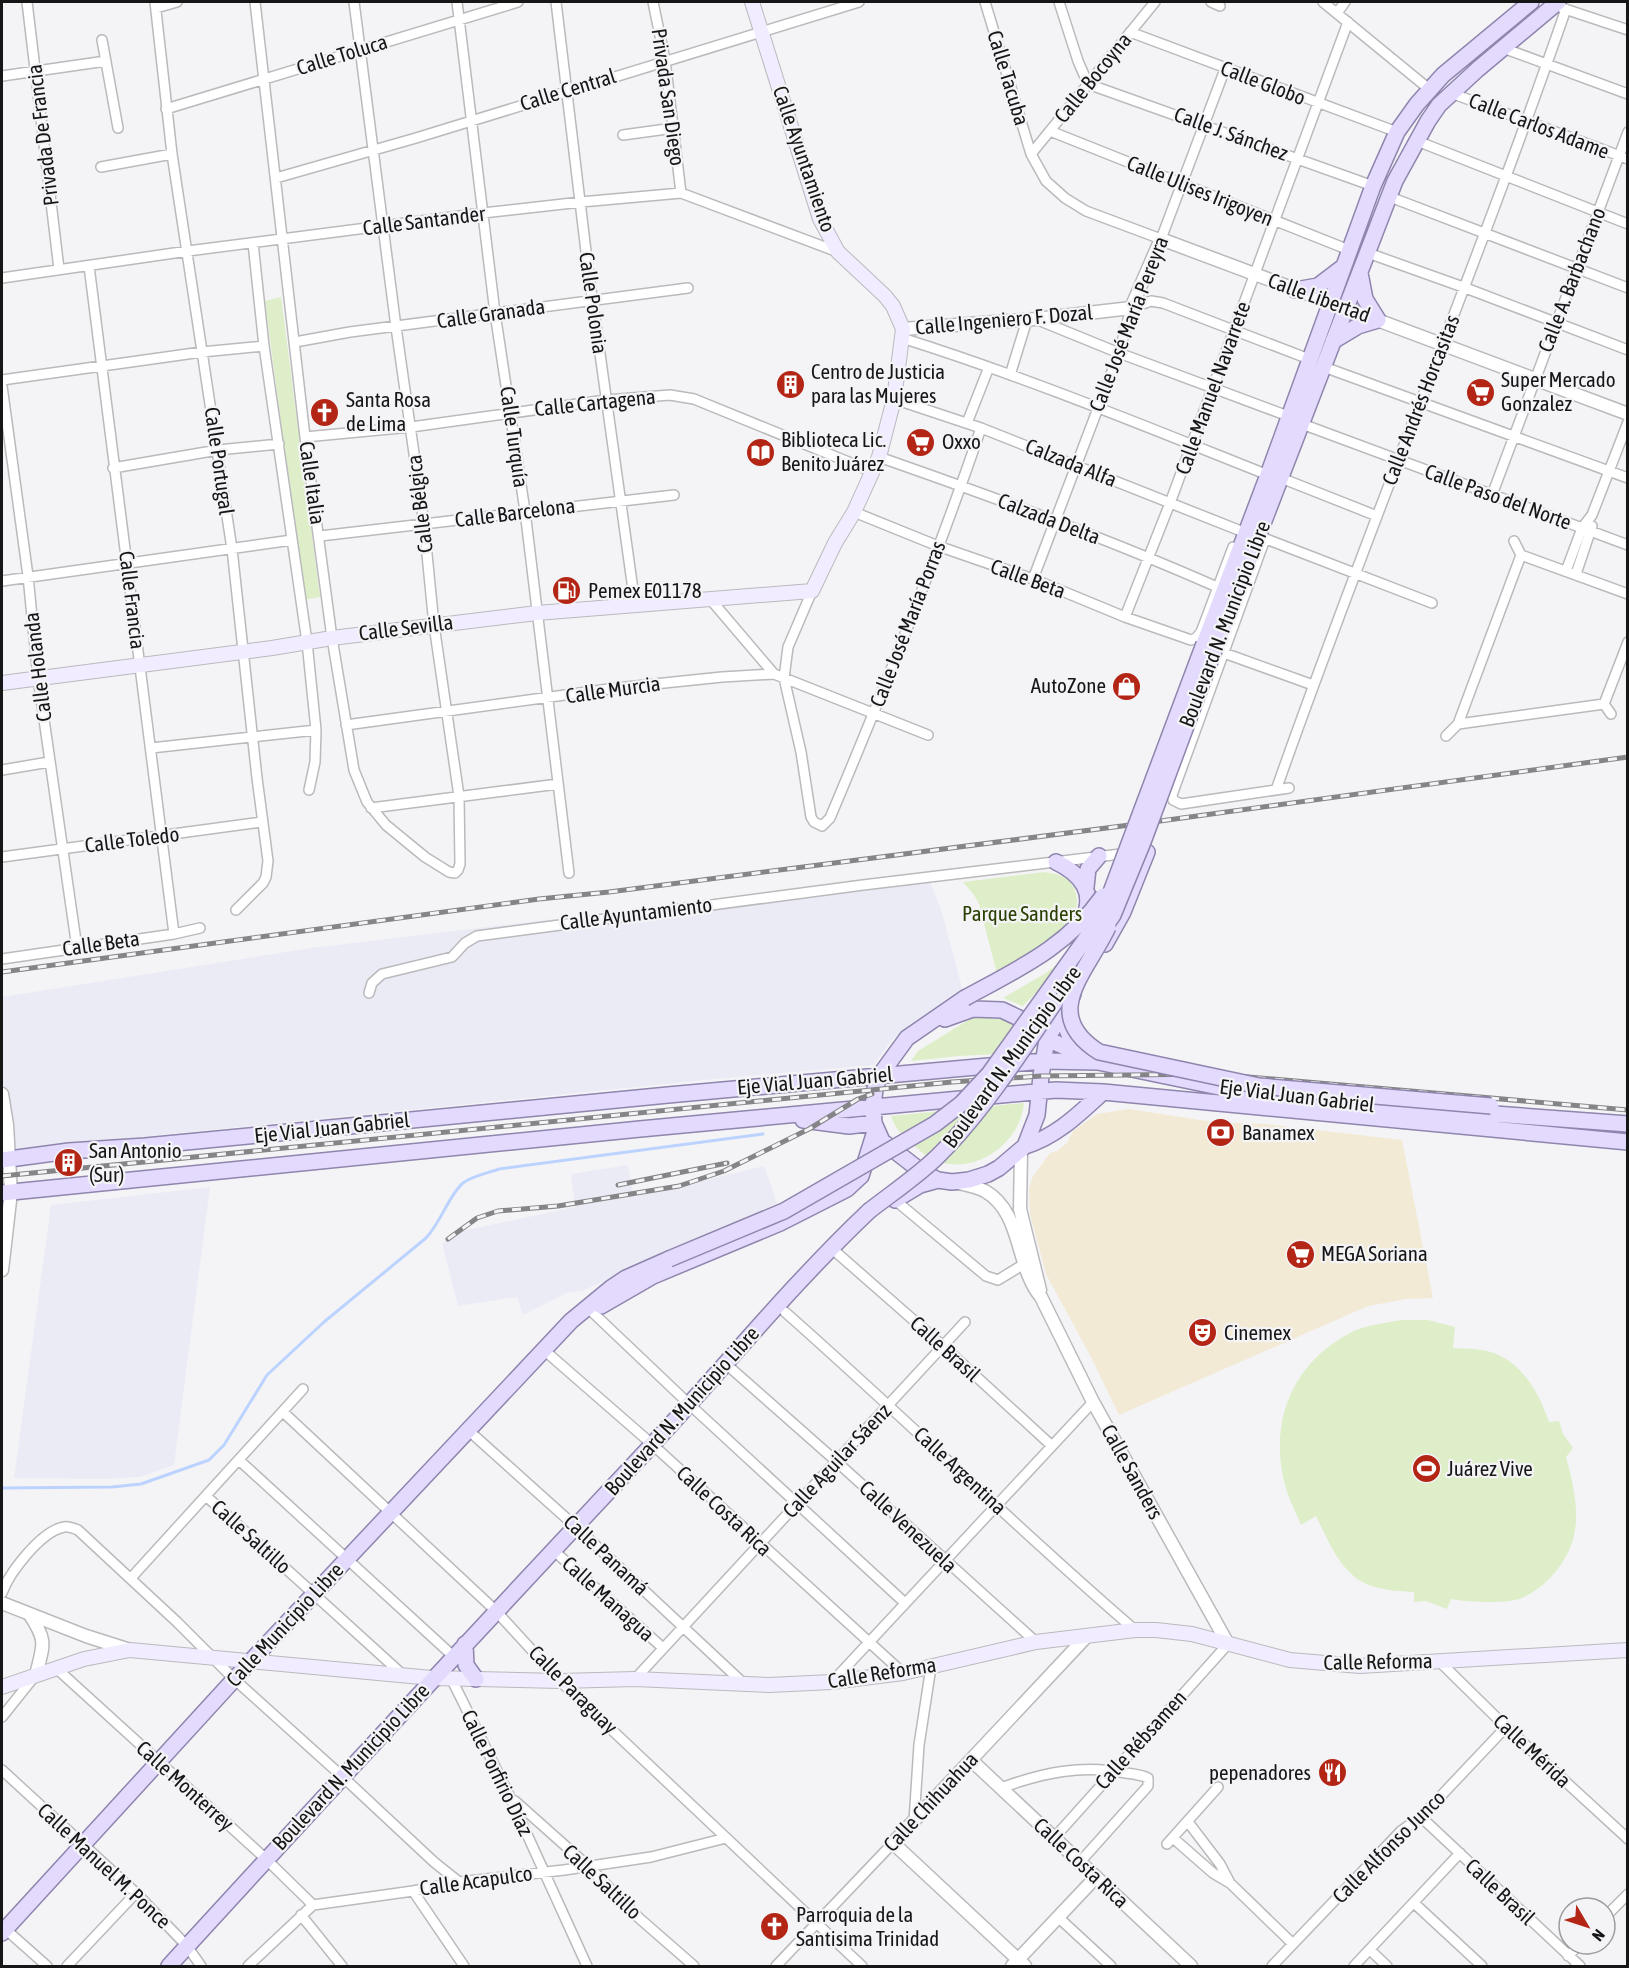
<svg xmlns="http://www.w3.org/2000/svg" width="1629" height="1968" font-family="'Asap Condensed',sans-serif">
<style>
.commercial{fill:#f2ead4}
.built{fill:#ebebf6}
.green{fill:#ddeec8}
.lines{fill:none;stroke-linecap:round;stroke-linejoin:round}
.stream{stroke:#bcd3ff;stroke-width:3}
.minor-casing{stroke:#bababd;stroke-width:12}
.tertiary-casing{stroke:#bababd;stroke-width:15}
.secondary-casing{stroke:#bababd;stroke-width:16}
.primary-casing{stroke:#8f85ad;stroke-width:18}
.minor{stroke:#fff;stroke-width:9}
.tertiary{stroke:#fff;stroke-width:12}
.secondary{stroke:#f1ecff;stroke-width:14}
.primary{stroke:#e3dafe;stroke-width:15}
.rail-casing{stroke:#858587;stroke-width:5}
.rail{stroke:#f4f4f7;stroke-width:3;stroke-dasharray:9;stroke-linecap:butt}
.primary-bridge-casing{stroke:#8f85ad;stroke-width:18;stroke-linecap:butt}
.primary-bridge{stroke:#e3dafe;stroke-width:15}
.labels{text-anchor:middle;stroke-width:4.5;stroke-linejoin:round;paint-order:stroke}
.street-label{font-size:21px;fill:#161617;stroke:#f4f4f7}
.poi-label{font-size:21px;fill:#161617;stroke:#f4f4f7;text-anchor:start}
.park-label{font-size:21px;fill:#293e00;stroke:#f4f4f7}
</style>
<rect width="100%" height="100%" fill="#f4f4f7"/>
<path class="commercial" d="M1129 1109 1213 1122 1266 1124 1402 1140 1433 1298 1407 1299 1368 1306 1119 1415 1091 1357 1046 1274 1030 1214 1029 1191 1032 1178 1050 1153 1057 1151 1067 1143 1073 1131 1097 1114Z"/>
<path class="built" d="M926 872 941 909 964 995 909 1025 891 1041 874 1065 715 1079 2 1151V997L311 948 688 903Z
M628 1165 634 1197 764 1166 777 1203 582 1291 569 1292 523 1315 517 1297 458 1306 442 1243 462 1231 575 1207 571 1174Z
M210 1187 174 1465 140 1477 106 1479 14 1478 51 1205Z"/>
<path class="green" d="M281 297 320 597 304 600 265 301Z
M1044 872C1050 873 1058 874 1063 877 1083 887 1078 914 1069 929L997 974 979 904 974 895 963 882Z
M1065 958 1068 960 1023 1006 1003 998 1046 973Z
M975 1016 1005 1020 1017 1026 998 1054 959 1056 911 1061 918 1051Z
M1024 1103C1021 1141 979 1174 940 1162 928 1159 919 1150 910 1142 900 1133 895 1128 891 1116Z
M1401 1320H1428L1455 1327 1453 1348C1463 1349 1472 1348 1482 1350 1519 1356 1538 1390 1549 1422L1559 1421 1563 1434 1573 1448 1566 1457C1572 1478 1579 1508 1575 1530 1571 1558 1549 1585 1524 1597 1509 1605 1467 1602 1451 1599L1447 1609 1426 1601 1414 1602V1592C1401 1591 1387 1591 1375 1587 1342 1578 1330 1544 1316 1516L1301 1525C1297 1515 1292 1505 1288 1495 1266 1428 1289 1364 1352 1332 1366 1325 1386 1323 1401 1320Z"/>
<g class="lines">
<path class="stream" d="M2 1488 112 1487 141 1484 209 1460 224 1445 267 1375 324 1322 426 1238C441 1222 449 1195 463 1183 472 1176 488 1173 499 1169L763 1134"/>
<defs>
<path id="minor" d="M27 2 59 269
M155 2 172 154 232 549 257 778 268 861 266 877 263 883 236 910
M255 2 305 437 332 638 354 770 367 802 386 825 425 857 449 872 455 873 458 870 460 864 459 796 434 625 424 524 396 327 354 2
M457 2 495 313 525 511 569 873
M556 2 588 268 635 604
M653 2 665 60 681 193
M985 2 1031 154 1046 181 1065 198 1086 211 1161 239 1225 69
M1059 2 1078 61 1088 84 1373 186
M1211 2 1220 6
M1323 2 1429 89
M156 8 177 2
M1562 8 1628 30
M1337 13 1345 2
M1130 32 1397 132
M102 40 118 128
M1503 48 1628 94
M2 76 106 61
M1451 93 1628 159
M166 109 518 2
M1050 131 1349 250
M623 135 674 128
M1417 141 1628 224
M1031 154 1155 2
M101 167 172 154
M276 178 416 138 859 2
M1390 197 1628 288
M253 243 264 346 307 642 316 730 315 762 309 790
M1368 253 1463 287 1628 350
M89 266 174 934
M2 278 188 251 483 213 581 202 681 193 838 252
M1038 320 1119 353 1288 416
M902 338C1026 377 1147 427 1268 475
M295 342 350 332 688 288
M1324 367 1628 478
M1010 375 1027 320
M2 380 202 352 264 346
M2 386 28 576 38 678 77 948
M894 399 981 428 1246 533
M967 423 989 367
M1302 424 1628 545
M305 437 411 427 606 400 670 395 694 399 873 472
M879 457C993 497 1106 538 1217 587
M113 468 218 450 279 444
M1281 478 1377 516
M1492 495 1628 132
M854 512 938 546 1033 579 1125 617 1191 640 1196 638 1201 632 1233 547
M320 536 674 495
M1261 537 1432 603
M1265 539 1172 795 1173 800 1181 804 1289 788
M1514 541 1521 555
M1521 555 1628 594
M1566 571 1582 528 1592 515 1628 422
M1576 574 1592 526
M1033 579 1119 353 1131 308 1151 301 1163 303 1309 359
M2 581 292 540
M812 591 788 647 784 678 801 752 811 817 814 822 822 826 830 818C884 690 936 560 981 428
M711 600 774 674
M1125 617 1170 503 1348 22
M1224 653 1313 685
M1604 704 1628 642
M1604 704 1611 714
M1458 724 1604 704
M346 725 616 688 722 677 774 674 928 735
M1446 736 1458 724 1521 555
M151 748 316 730
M2 770 49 762
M1276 790C1368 528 1475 272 1566 9
M371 808 558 784
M2 857 262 822
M2 959 174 934 200 928
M369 993 372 983 382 974 452 957 465 943 477 936 863 885 1129 853
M895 1200 986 1276 998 1280 1024 1264
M837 1253 943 1346 1052 1446
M588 1308 689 1404 905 1603
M785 1312C903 1416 1015 1527 1135 1630
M544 1350 653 1445 903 1673
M726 1364 837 1462 1036 1642
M283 1412 496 1611 560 1681 862 1966
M468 1430 575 1526 742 1682
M239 1460 453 1656
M206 1496 403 1675
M553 1550 663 1648
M131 1578 303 1389
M2 1593C9 1573 41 1531 64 1527 68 1526 73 1528 78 1530L177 1622 234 1679 344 1778 434 1862 459 1882
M1439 1661 1506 1727 1628 1839
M56 1668 266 1859 313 1905
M451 1678 510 1797 587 1966
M635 1679 965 1322
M832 1682 1093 1402
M2 1717 34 1677
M2 1770 136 1893 187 1946 201 1966
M1001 1788C1042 1773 1082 1764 1126 1773 1133 1774 1142 1775 1148 1778V1786L1080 1862
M515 1801 588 1866 639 1918 694 1966
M1421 1817 1580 1966
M914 1821 919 1745 931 1667
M1188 1822 1220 1864 1230 1883
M1054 1838 1228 1644
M1173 1838 1213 1873 1230 1883 1293 1944
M1167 1844 1218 1787
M413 1891 464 1966
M1414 1903 1482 1966
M301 1915 342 1966
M1605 1917 1628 1894
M1059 1918 1111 1966
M3 1927 47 1966
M1370 1950 1387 1966
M1568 1956 1580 1944
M67 1966 136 1893
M248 1966 313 1905 413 1891 459 1882 564 1870 651 1857 726 1838
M776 1966 893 1843
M1272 1966 1401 1831 1421 1817 1506 1727
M1354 1966 1460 1853"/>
<path id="tertiary" d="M903 329 1036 319 1131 308 1161 239 1628 414
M2 1094 7 1125 11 1192 2 1270
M1021 1151 1020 1209 1040 1290
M958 1183C967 1185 977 1187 985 1191 1023 1213 1015 1266 1041 1297L1093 1402 1228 1644
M2 1603 86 1636 130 1650
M30 1615C48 1642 43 1645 36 1675
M971 1760 1191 1966
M1012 1966 1096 1877
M1025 1966 893 1843 1087 1636"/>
<path id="secondary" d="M2 683 272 648 332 638 537 613 812 591 835 543 854 512 879 457 894 399 903 329 893 306 885 296 838 252 820 219 752 2
M2 1687 84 1659 130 1650 432 1678 560 1681 635 1679 769 1685 832 1682 903 1673 1036 1642 1135 1630H1156L1192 1634 1290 1660 1360 1666 1628 1650"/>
<path id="primary" d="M1295 290 1318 286 1343 267
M1333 341 1358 326 1378 320 1365 299 1360 273
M1204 644 1268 475 1373 186 1397 132 1417 104 1443 75 1531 2
M1215 648 1395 181 1428 121 1439 105 1478 69 1558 2
M1056 862C1081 874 1097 893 1082 921
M1086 887 1088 869 1099 856
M1105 944 1123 912 1147 852
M965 998 907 1038 880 1075 875 1089 873 1107 874 1123 882 1141 922 1172 938 1180 952 1182 969 1180 988 1174 999 1168 1025 1146 1037 1115 1041 1076 1047 1039 1073 994
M1061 1015 1076 1051
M945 1019 973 1009 1002 1010 1021 1019 1047 1039 1094 1060
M803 1120 849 1126 874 1123
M1025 1146C1056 1137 1080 1113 1103 1092
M2 1160 69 1151 145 1146 668 1095 1043 1061 1098 1062 1267 1097 1628 1124
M2 1193 640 1129 1056 1090 1103 1092 1628 1142
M895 1200 920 1185 938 1180
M601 1306 653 1276 780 1223 847 1189 861 1176 876 1128
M465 1644 466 1665 476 1679
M2 1933 251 1661 571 1321 611 1288 626 1278 669 1259
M169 1966C328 1792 489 1619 651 1446 724 1368 791 1285 869 1211"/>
</defs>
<use href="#minor" class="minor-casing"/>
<use href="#tertiary" class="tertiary-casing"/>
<use href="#secondary" class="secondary-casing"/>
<use href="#primary" class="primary-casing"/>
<use href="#minor" class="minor"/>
<use href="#tertiary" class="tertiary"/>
<use href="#secondary" class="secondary"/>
<use href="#primary" class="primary"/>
<defs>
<path id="rail" d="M2 972 539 899 609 892 1153 822 1628 757
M2 1176 952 1082 1041 1076 1214 1074 1628 1110
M618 1185 727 1163
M448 1239 477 1218 498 1211 558 1206 679 1186 724 1171 809 1129 858 1099 872 1094"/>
</defs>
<use href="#rail" class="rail-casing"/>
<use href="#rail" class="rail"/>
<defs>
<path id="primary-bridge" d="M1108 927C1087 972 1039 1014 1099 1052L1259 1086 1491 1106
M1100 934 1113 915 1143 842 1215 648
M965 998C1018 969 1067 947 1103 896
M869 1211C892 1193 922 1173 941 1153 982 1112 1022 1051 1055 1002
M669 1259 784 1211 935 1124 961 1104 989 1074 1082 944 1097 923 1108 900 1204 644"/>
</defs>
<use href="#primary-bridge" class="primary-bridge-casing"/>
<use href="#primary-bridge" class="primary-bridge"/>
</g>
<defs>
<symbol id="building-disc" viewBox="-11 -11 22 22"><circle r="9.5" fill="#b32515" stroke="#f4f4f7"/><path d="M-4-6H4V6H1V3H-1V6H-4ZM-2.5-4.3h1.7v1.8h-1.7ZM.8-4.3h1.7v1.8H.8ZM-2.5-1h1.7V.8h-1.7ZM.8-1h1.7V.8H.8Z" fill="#fff"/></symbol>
<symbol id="supermarket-disc" viewBox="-11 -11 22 22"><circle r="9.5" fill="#b32515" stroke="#f4f4f7"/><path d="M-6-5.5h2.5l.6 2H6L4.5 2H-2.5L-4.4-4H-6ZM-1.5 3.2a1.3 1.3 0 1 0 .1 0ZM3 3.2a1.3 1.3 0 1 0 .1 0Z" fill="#fff"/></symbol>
<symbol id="church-disc" viewBox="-11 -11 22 22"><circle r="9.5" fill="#b32515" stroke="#f4f4f7"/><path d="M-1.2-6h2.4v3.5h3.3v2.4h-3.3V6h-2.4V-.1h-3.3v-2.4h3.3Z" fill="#fff"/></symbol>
<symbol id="library-disc" viewBox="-11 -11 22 22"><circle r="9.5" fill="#b32515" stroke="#f4f4f7"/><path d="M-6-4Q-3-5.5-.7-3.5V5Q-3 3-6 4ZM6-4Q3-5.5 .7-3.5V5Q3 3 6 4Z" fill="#fff"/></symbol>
<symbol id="fuel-disc" viewBox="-11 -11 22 22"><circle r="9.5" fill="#b32515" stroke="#f4f4f7"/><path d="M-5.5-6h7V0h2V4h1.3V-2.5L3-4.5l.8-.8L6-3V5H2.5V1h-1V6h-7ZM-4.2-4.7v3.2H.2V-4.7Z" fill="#fff"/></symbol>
<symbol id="shop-disc" viewBox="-11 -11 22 22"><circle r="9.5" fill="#b32515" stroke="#f4f4f7"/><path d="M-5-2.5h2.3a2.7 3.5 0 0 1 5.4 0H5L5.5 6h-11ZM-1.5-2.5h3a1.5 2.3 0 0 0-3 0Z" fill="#fff"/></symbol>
<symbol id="bank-disc" viewBox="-11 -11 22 22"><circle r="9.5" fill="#b32515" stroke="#f4f4f7"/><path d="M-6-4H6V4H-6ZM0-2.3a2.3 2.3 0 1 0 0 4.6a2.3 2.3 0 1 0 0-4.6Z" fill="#fff"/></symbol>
<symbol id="theatre-disc" viewBox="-11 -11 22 22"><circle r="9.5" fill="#b32515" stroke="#f4f4f7"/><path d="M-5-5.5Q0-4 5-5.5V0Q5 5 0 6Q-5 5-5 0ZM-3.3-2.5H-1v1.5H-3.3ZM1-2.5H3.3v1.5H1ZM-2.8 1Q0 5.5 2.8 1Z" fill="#fff"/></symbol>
<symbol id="stadium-disc" viewBox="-11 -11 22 22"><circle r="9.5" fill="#b32515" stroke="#f4f4f7"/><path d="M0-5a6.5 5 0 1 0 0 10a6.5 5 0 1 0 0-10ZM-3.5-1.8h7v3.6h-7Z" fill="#fff"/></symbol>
<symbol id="restaurant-disc" viewBox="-11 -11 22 22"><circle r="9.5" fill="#b32515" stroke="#f4f4f7"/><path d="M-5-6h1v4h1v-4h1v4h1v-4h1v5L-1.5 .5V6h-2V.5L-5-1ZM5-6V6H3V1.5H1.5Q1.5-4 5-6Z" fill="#fff"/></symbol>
</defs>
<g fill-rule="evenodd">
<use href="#building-disc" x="774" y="368" width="33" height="33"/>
<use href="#supermarket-disc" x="1464" y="376" width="33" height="33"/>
<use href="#church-disc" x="308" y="396" width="33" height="33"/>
<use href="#supermarket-disc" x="904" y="426" width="33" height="33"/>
<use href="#library-disc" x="744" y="436" width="33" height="33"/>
<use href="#fuel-disc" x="550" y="574" width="33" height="33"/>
<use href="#shop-disc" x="1110" y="670" width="33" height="33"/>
<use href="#bank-disc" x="1204" y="1116" width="33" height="33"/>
<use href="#building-disc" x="52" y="1146" width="33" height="33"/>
<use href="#supermarket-disc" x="1284" y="1238" width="33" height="33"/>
<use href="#theatre-disc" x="1186" y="1316" width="33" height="33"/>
<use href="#stadium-disc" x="1410" y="1452" width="33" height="33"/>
<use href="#restaurant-disc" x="1316" y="1756" width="33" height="33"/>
<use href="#church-disc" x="758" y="1910" width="33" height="33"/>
</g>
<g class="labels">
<g class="street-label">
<text transform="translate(342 55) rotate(-17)" y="7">Calle Toluca</text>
<text transform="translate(1008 78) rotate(73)" y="7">Calle Tacuba</text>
<text transform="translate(1093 78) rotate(-51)" y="7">Calle Bocoyna</text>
<text transform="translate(1263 83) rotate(21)" y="7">Calle Globo</text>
<text transform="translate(568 90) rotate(-17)" y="7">Calle Central</text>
<text transform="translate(668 97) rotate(82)" y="7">Privada San Diego</text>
<text transform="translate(1539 126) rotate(21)" y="7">Calle Carlos Adame</text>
<text transform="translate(1231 134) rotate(20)" y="7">Calle J. Sánchez</text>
<text transform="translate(43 135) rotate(-97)" y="7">Privada De Francia</text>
<text transform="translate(804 159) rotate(71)" y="7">Calle Ayuntamiento</text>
<text transform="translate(1200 191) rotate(22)" y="7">Calle Ulises Irigoyen</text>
<text transform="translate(424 221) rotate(-7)" y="7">Calle Santander</text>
<text transform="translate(1572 280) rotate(-69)" y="7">Calle A. Barbachano</text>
<text transform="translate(1319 298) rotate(20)" y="7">Calle Libertad</text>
<text transform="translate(593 303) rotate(82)" y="7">Calle Polonia</text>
<text transform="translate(491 314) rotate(-8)" y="7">Calle Granada</text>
<text transform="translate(1004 320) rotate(-5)" y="7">Calle Ingeniero F. Dozal</text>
<text transform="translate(1129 324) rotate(-69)" y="7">Calle José María Pereyra</text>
<text transform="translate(1213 388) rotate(-70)" y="7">Calle Manuel Navarrete</text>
<text transform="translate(1421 400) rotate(-69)" y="7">Calle Andrés Horcasitas</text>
<text transform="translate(595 403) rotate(-6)" y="7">Calle Cartagena</text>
<text transform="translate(514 437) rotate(82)" y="7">Calle Turquía</text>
<text transform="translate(219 461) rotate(82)" y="7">Calle Portugal</text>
<text transform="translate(1071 463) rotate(22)" y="7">Calzada Alfa</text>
<text transform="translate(312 483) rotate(82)" y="7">Calle Italia</text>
<text transform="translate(1498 497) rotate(20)" y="7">Calle Paso del Norte</text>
<text transform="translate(420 504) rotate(-97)" y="7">Calle Bélgica</text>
<text transform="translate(515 513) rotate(-7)" y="7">Calle Barcelona</text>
<text transform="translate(1049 519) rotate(21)" y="7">Calzada Delta</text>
<text transform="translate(1028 579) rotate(20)" y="7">Calle Beta</text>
<text transform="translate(132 600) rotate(83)" y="7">Calle Francia</text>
<text transform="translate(908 624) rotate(-69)" y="7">Calle José María Porras</text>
<text transform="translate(1225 624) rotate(-69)" y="7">Boulevard N. Municipio Libre</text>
<text transform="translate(406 628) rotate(-7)" y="7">Calle Sevilla</text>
<text transform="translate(38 667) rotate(-97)" y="7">Calle Holanda</text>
<text transform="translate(613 690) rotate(-8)" y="7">Calle Murcia</text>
<text transform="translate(132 840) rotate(-7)" y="7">Calle Toledo</text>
<text transform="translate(636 914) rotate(-7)" y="7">Calle Ayuntamiento</text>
<text transform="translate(101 944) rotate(-8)" y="7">Calle Beta</text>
<text transform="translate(1012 1057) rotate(-54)" y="7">Boulevard N. Municipio Libre</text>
<text transform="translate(815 1081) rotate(-5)" y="7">Eje Vial Juan Gabriel</text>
<text transform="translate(1297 1096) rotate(7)" y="7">Eje Vial Juan Gabriel</text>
<text transform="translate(332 1128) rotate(-6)" y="7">Eje Vial Juan Gabriel</text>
<text transform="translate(945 1349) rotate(42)" y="7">Calle Brasil</text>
<text transform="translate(682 1411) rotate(-48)" y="7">Boulevard N. Municipio Libre</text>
<text transform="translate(837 1461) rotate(-47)" y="7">Calle Aguilar Sáenz</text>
<text transform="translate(960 1471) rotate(43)" y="7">Calle Argentina</text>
<text transform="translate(1132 1472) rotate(61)" y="7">Calle Sanders</text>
<text transform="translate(724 1511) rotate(43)" y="7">Calle Costa Rica</text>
<text transform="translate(908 1527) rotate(43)" y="7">Calle Venezuela</text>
<text transform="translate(251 1537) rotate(42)" y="7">Calle Saltillo</text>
<text transform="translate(606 1555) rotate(43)" y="7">Calle Panamá</text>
<text transform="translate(608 1599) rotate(42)" y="7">Calle Managua</text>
<text transform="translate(285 1625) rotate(-47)" y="7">Calle Municipio Libre</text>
<text transform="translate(1378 1662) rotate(-1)" y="7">Calle Reforma</text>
<text transform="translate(882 1673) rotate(-9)" y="7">Calle Reforma</text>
<text transform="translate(573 1690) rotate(45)" y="7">Calle Paraguay</text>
<text transform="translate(1141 1740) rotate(-48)" y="7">Calle Rébsamen</text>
<text transform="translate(1532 1751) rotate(43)" y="7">Calle Mérida</text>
<text transform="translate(351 1767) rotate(-47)" y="7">Boulevard N. Municipio Libre</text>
<text transform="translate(497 1773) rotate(64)" y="7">Calle Porfirio Díaz</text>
<text transform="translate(185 1786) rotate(42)" y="7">Calle Monterrey</text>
<text transform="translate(931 1802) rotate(-47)" y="7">Calle Chihuahua</text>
<text transform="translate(1389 1847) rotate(-45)" y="7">Calle Alfonso Junco</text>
<text transform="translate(1081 1863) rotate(43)" y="7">Calle Costa Rica</text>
<text transform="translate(104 1866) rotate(43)" y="7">Calle Manuel M. Ponce</text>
<text transform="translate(476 1881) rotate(-8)" y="7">Calle Acapulco</text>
<text transform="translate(602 1882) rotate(43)" y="7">Calle Saltillo</text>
<text transform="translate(1500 1892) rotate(43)" y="7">Calle Brasil</text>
</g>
<g class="poi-label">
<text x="811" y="379">Centro de Justicia<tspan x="811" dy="24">para las Mujeres</tspan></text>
<text x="1501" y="387">Super Mercado<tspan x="1501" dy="24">Gonzalez</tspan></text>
<text x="346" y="407">Santa Rosa<tspan x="346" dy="24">de Lima</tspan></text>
<text x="781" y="447">Biblioteca Lic.<tspan x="781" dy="24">Benito Juárez</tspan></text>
<text x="942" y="449">Oxxo</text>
<text x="588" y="598">Pemex E01178</text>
<text x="1106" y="693" text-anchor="end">AutoZone</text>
<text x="1242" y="1140">Banamex</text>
<text x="89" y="1158">San Antonio<tspan x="89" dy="24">(Sur)</tspan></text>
<text x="1321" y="1261">MEGA Soriana</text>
<text x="1224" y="1340">Cinemex</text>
<text x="1447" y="1476">Juárez Vive</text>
<text x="1311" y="1780" text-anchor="end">pepenadores</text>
<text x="796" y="1922">Parroquia de la<tspan x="796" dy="24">Santisima Trinidad</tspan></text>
</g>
<g class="park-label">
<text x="1022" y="921">Parque Sanders</text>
</g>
</g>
<rect width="1629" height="1968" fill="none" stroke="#161617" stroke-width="6"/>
<g transform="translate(1587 1926) rotate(129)"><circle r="28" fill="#f4f4f7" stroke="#9b9b9d" stroke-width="1.5"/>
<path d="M0-4.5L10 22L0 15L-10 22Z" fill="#b32515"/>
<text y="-9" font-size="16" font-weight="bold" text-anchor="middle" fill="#161617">N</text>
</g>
</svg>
